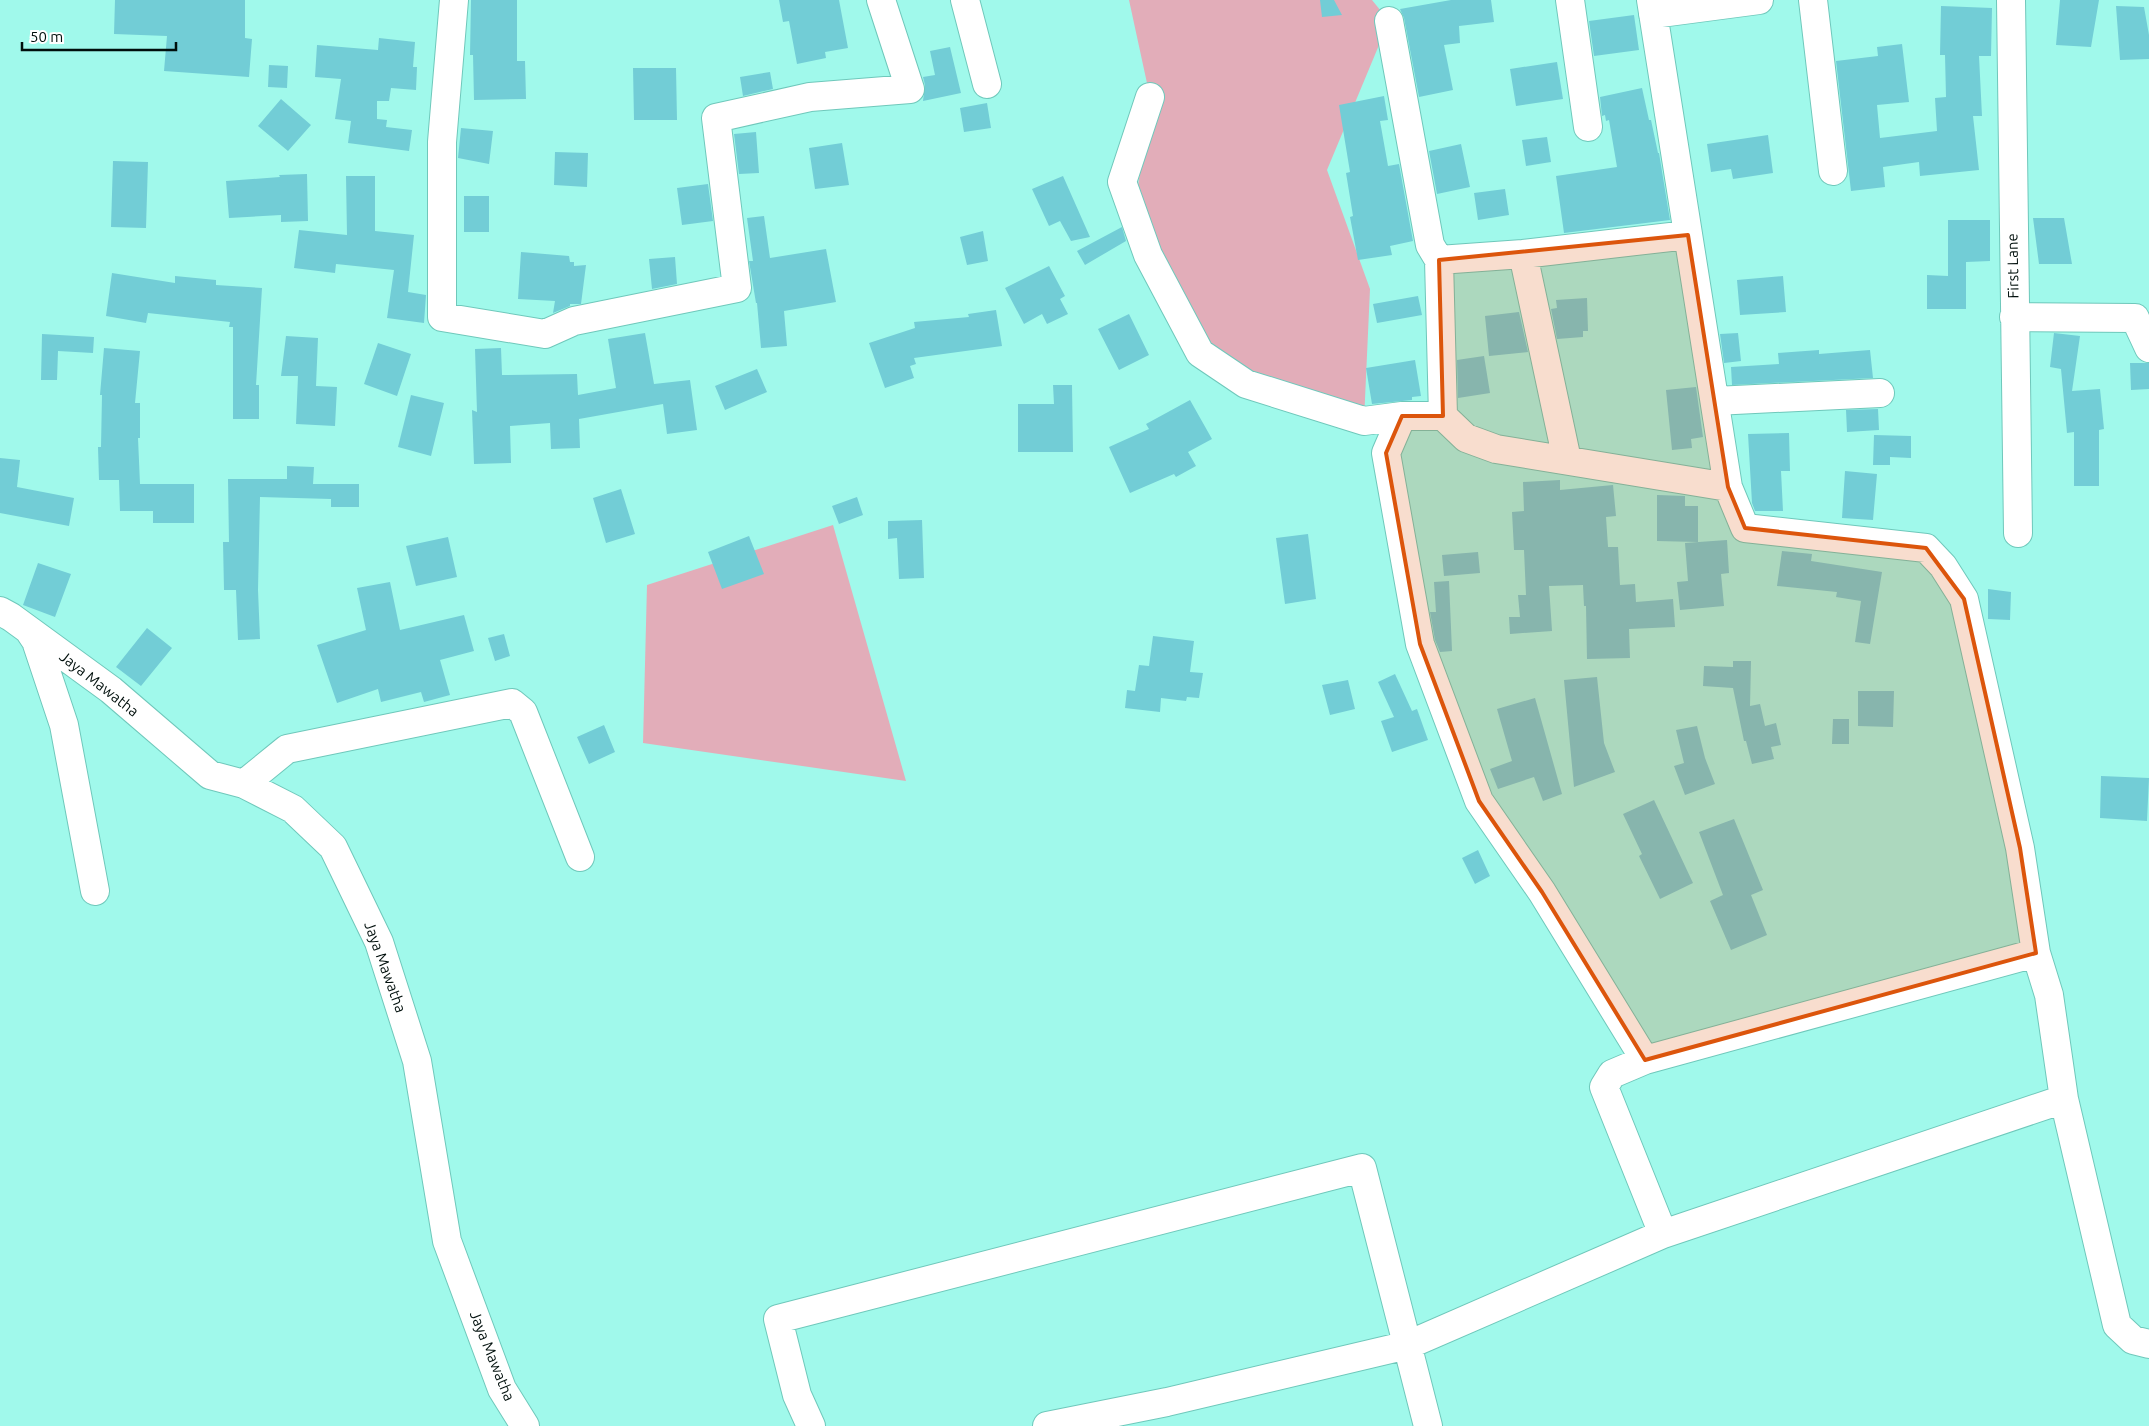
<svg xmlns="http://www.w3.org/2000/svg" width="2149" height="1426" font-family="Ubuntu,sans-serif">
<style>
.green{fill:#e2adb9}
.building{fill:#72cdd6}
.lines{fill:none;stroke-linecap:round;stroke-linejoin:round}
.minor-casing{stroke:#6fc8bb;stroke-width:30}
.minor{stroke:#fff;stroke-width:28}
.marked{fill:#dc550c;fill-opacity:0.2;stroke:#dc550c;stroke-width:4;stroke-linejoin:round}
.labels{text-anchor:middle;stroke-width:5;stroke-linejoin:round;paint-order:stroke}
.street-label{font-size:15px;fill:#000f0c;stroke:#fff}
</style>
<rect width="100%" height="100%" fill="#a0f9eb"/>
<path class="green" d="M1129 0H1372L1389 21 1327 170 1370 289 1364 421 1200 353 1134 216 1150 97Z
M833 525 906 781 643 743 647 585Z"/>
<path class="building" d="M115 0H245V38L252 39 249 77 164 71 167 36 114 34Z
M471 0H517V61H525L526 99 474 100 473 55H470Z
M779 0H839L848 48 825 52 826 58 797 64 789 21 783 22Z
M1320 0H1334L1342 15 1322 17Z
M1451 0H1491L1494 22 1459 26 1460 43 1444 45 1453 90 1419 97 1404 18 1400 9Z
M2060 0H2099L2091 47 2056 45Z
M1941 6 1992 8 1991 56H1979L1982 116H1973L1979 170 1920 176 1919 162 1883 167 1885 187 1851 191 1836 61 1878 56 1877 47 1902 44 1909 102 1877 105 1880 138 1937 131 1935 98 1946 97 1945 55H1940Z
M2116 6 2144 7 2149 35V59L2120 60Z
M1634 15 1639 50 1594 56 1589 21Z
M379 38 415 42 413 67H417L416 90 391 88 389 101H377V119L387 120 386 127 412 130 409 151 348 143 351 121 335 119 341 79 315 77 317 45 378 50Z
M950 47 961 93 923 101 925 85 923 77 935 75 930 51Z
M1557 62 1563 99 1516 106 1510 69Z
M269 65 288 66 287 88 268 87Z
M633 68H676L677 120H634Z
M770 72 773 89 743 96 740 77Z
M1642 88 1649 120H1651L1658 153H1659L1670 220 1564 233 1556 176 1617 167 1609 120 1606 121 1605 115 1602 116 1600 97Z
M1384 96 1388 120 1380 121 1388 166 1399 164 1413 241 1390 246 1392 255 1358 260 1350 217 1353 216 1346 173 1350 172 1339 105Z
M281 99 311 125 288 151 258 126Z
M987 103 991 128 964 132 960 108Z
M461 128 493 131 489 164 458 158Z
M756 132 759 173 739 174 734 134Z
M1768 135 1773 173 1733 179 1731 169 1711 172 1707 144Z
M1547 137 1551 162 1526 166 1522 140Z
M842 143 849 185 815 189 809 148Z
M1461 144 1470 187 1437 194 1429 151Z
M555 152 588 153 587 187 554 185Z
M113 161 148 162 146 228 111 227Z
M307 174 308 221 281 222V215L229 218 226 181 280 177 279 175Z
M346 176H375V231L414 235 408 292 426 295 424 323 387 318 394 270 336 264 335 273 294 268 299 230 347 235Z
M1063 176 1090 237 1071 241 1060 221 1049 226 1032 189Z
M708 184 713 221 682 225 677 188Z
M1505 189 1509 215 1478 220 1474 193Z
M464 196H489V232H464Z
M764 216 770 258 826 249 836 302 784 311 787 346 761 348 757 303H756L749 261H753L747 218Z
M2033 218H2064L2072 264H2039Z
M1948 220H1990V261L1966 262V309H1927V275L1948 276Z
M1122 227 1126 241 1085 265 1077 251Z
M983 231 988 261 967 265 960 237Z
M521 252 569 256 570 262H574V266L586 265 581 304H570V306L553 313 555 301 518 299Z
M675 257 677 284 652 289 649 259Z
M1049 266 1065 296 1060 299 1068 314 1047 324 1042 314 1024 324 1005 288Z
M112 273 175 283V276L216 280V285L262 288 256 385H259V419H233V327H229L230 322 148 313 146 323 106 316Z
M1783 276 1786 312 1740 315 1737 280Z
M1418 296 1422 315 1377 323 1373 304Z
M1587 298 1588 331H1583V337L1557 339 1551 309 1557 308 1556 300Z
M996 310 1002 346 914 358 916 364 910 366 914 378 885 388 869 343 915 328 914 322 969 317 968 314Z
M1519 312 1528 352 1489 356 1485 316Z
M1129 314 1149 355 1119 370 1098 329Z
M645 333 654 384 690 380 697 430 667 434 663 404 579 419 580 448 551 449 550 423 510 426 511 463 474 464 472 410 477 412 475 349 501 348 502 375 577 374 578 395 616 388 608 339Z
M1738 333 1741 361 1724 363 1720 334Z
M2054 333 2080 336 2072 391 2100 389 2104 429 2099 430V486H2074V432L2067 433 2061 369 2050 367Z
M42 334 94 337 93 353 58 351 57 380H41Z
M286 336 318 338 316 386 337 387 335 426 296 424 298 376H281Z
M378 343 411 354 397 396 364 384Z
M104 348 140 351 135 403H140V438H138L140 484H194V523H153V511H120L119 480H99L98 447H101L102 395H100Z
M1819 350V354L1870 350 1873 378 1732 385 1731 367 1779 364 1778 353Z
M1484 356 1490 393 1458 398 1457 360Z
M1415 360 1421 396 1412 397V400L1372 404 1366 368Z
M2130 363H2149V389L2131 390Z
M757 369 767 392 725 410 715 386Z
M1053 385H1072L1073 452H1018V404H1054Z
M1696 387 1703 437 1691 439 1692 448 1672 450 1666 390Z
M411 395 444 403 431 456 398 447Z
M1190 400 1212 439 1188 452 1196 466 1176 477 1174 474 1130 493 1109 447 1149 429 1146 424Z
M1878 409 1879 430 1847 432 1846 410Z
M1789 433 1790 471H1781L1783 511H1755L1752 503 1748 434Z
M1874 435 1911 436V458L1890 457V465H1873Z
M0 458 20 460 17 487 74 498 69 526 0 513Z
M287 466 314 467 313 484H359V507H331V499L260 497 258 590 260 639 238 640 236 590H224L223 542H229L228 479H287Z
M1845 471 1877 474 1873 520 1842 518Z
M1560 480V490L1613 485 1616 516 1606 517 1608 547H1618L1620 585 1635 584 1636 602 1673 599 1675 627 1629 629 1630 658 1587 659 1586 606H1584L1583 585 1549 586 1552 631 1510 634 1509 617H1520L1518 595H1526L1524 550H1514L1512 512 1524 511 1523 482Z
M621 489 635 534 606 543 593 498Z
M1657 495 1685 496V506H1698V542L1657 541Z
M857 497 863 515 839 524 832 506Z
M922 520 924 578 899 579 897 538 888 539V521Z
M1308 534 1316 599 1285 604 1276 538Z
M749 536 764 574 722 589 708 552Z
M448 537 457 577 416 586 406 546Z
M1727 540 1729 573 1721 574 1724 606 1680 610 1677 582 1688 581 1685 543Z
M1782 551 1812 554 1811 561 1882 572 1870 644 1855 642 1861 601 1836 597 1837 592 1777 586Z
M1478 552 1480 573 1444 576 1442 555Z
M38 563 71 574 55 617 23 605Z
M1449 581 1452 651 1440 652 1435 640 1430 612H1436L1434 582Z
M390 582 400 630 464 615 474 651 440 660 450 695 424 702 421 692 381 702 378 689 337 703 317 645 366 630 357 588Z
M1988 589 2011 592 2010 620 1988 619Z
M147 628 172 648 141 686 116 667Z
M504 634 510 656 495 661 488 638Z
M1153 636 1194 641 1190 672 1203 673 1199 698 1187 697 1186 701 1161 698 1160 712 1125 708 1127 690 1135 691 1139 665 1149 666Z
M1733 661H1751L1750 706 1760 704 1765 726 1776 723 1781 745 1771 747 1774 759 1752 764 1746 741H1744L1733 688 1703 686 1704 666 1733 667Z
M1395 674 1412 711 1417 709 1428 740 1392 752 1381 721 1394 717 1378 682Z
M1597 677 1604 743 1615 772 1574 787 1564 680Z
M1348 680 1355 709 1330 715 1322 685Z
M1858 691H1894L1893 727 1858 726Z
M1535 698 1562 794 1543 801 1534 777 1498 789 1490 769 1512 761 1497 709Z
M1833 719H1849V744H1832Z
M604 725 615 752 589 764 577 737Z
M1697 726 1705 758 1715 784 1685 795 1674 766 1684 763 1676 730Z
M2101 776 2149 778 2147 821 2100 818Z
M1654 800 1693 883 1660 899 1639 856 1642 854 1623 814Z
M1734 819 1763 890 1751 895 1767 935 1731 950 1710 901 1723 895 1699 832Z
M1478 850 1490 876 1475 884 1462 858Z"/>
<g class="lines">
<defs>
<path id="minor" d="M454 0 442 142V317L545 334 574 321 737 288 716 118 810 97 910 89 881 0
M965 0 987 84
M1570 0 1588 127
M1651 0 1728 487 1745 528 1926 548 1943 566 1964 599 2020 848 2036 953 2049 995 2064 1099 2117 1325 2133 1340 2149 1344
M1813 0 1833 171
M2011 0 2018 533
M1653 14 1759 0
M1389 21 1430 245 1439 260 1523 254 1688 235
M1150 97 1122 182 1148 255 1200 353 1246 384 1364 421 1402 416H1443
M1523 254 1567 460
M1439 260 1443 416 1466 438 1496 449 1728 487
M2014 317 2135 318 2149 348
M1715 401 1880 393
M1402 416 1386 453 1420 644 1479 801 1542 892 1645 1060
M0 611 11 617 111 690 210 775 244 784 293 809 333 847 379 942 417 1061 447 1241 502 1389 525 1426
M30 632 36 641 64 725 95 891
M244 784 287 749 512 703 523 712 580 857
M1663 1234 1604 1087 1612 1074 1645 1060 2036 953
M811 1426 797 1395 778 1319 1362 1168 1428 1426
M1047 1426 1167 1402 1408 1345 1663 1234 2064 1099"/>
</defs>
<use href="#minor" class="minor-casing"/>
<use href="#minor" class="minor"/>
</g>
<path class="marked" d="M1688 235 1728 487 1745 528 1926 548 1964 599 2020 848 2036 953 1645 1060 1542 892 1479 801 1420 644 1386 453 1402 416H1443L1439 260Z"/>
<g class="labels">
<g class="street-label">
<text transform="translate(2013 266) rotate(-91)" y="5">First Lane</text>
<text transform="translate(99 684) rotate(38)" y="5">Jaya Mawatha</text>
<text transform="translate(385 967) rotate(70)" y="5">Jaya Mawatha</text>
<text transform="translate(492 1356) rotate(68)" y="5">Jaya Mawatha</text>
</g>
</g>
<path d="M22 42v8h154v-8" fill="none" stroke="#000f0c" stroke-width="2.5"/>
<text x="30" y="42" font-size="15" fill="#000f0c" stroke="#ffffff" stroke-width="4" paint-order="stroke">50 m</text>
</svg>
